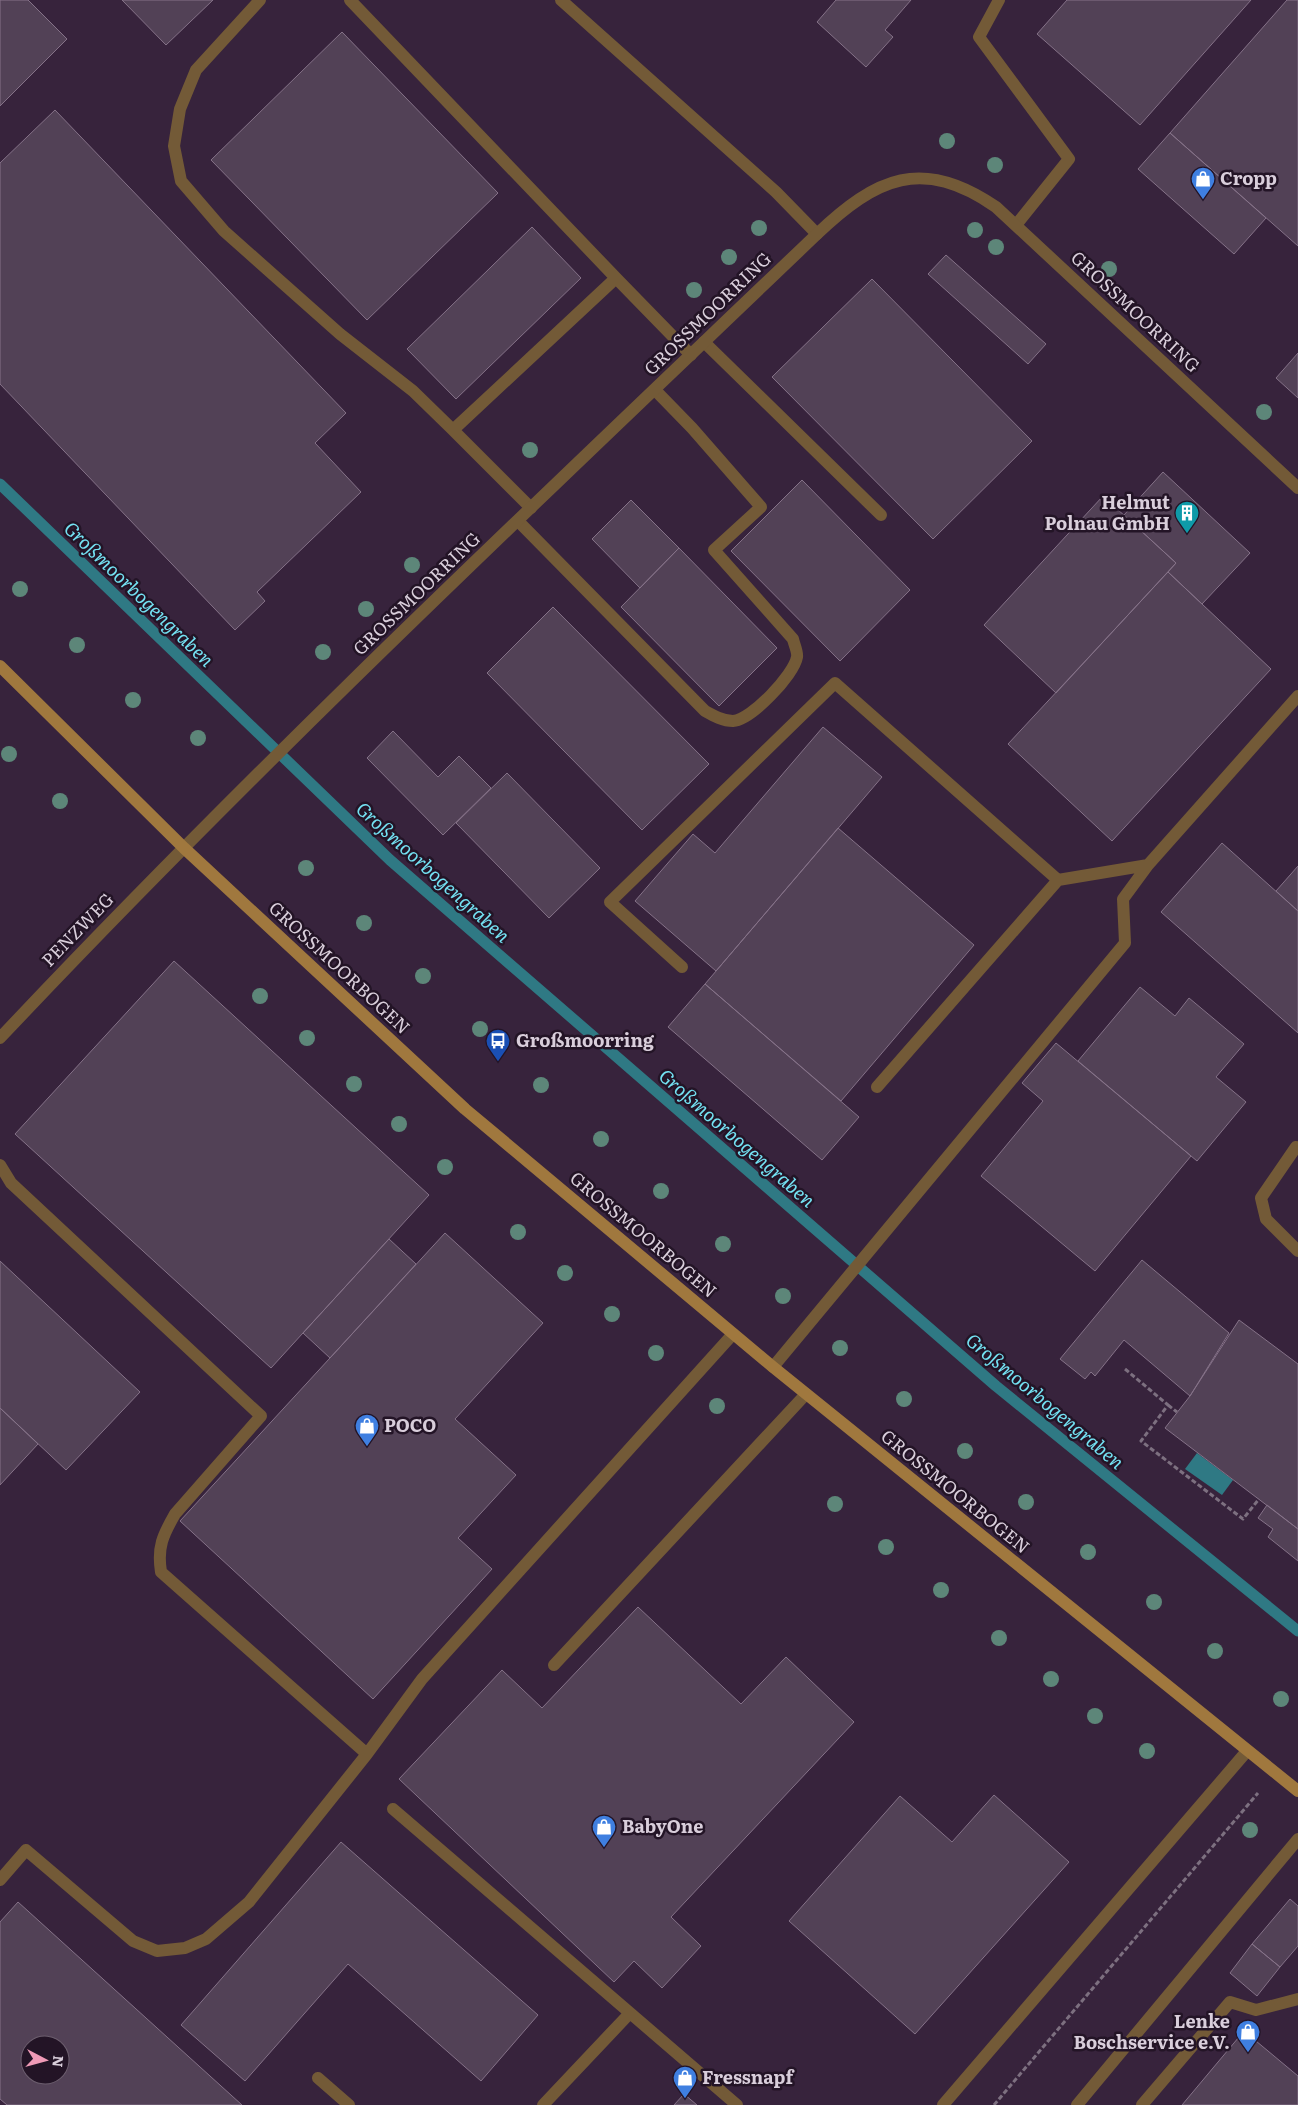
<svg xmlns="http://www.w3.org/2000/svg" width="1298" height="2105" font-family="Literata,serif">
<style>
.built{fill:#37233c;fill-rule:evenodd}
.water{fill:#2f7984}
.lines{fill:none;stroke-linecap:round;stroke-linejoin:round}
.stream{stroke:#2f7984;stroke-width:11}
.building{fill:#524156;stroke:#857288;fill-rule:evenodd}
.path{stroke:#7d7080;stroke-width:3;stroke-dasharray:5 2.5;stroke-linecap:butt}
.service{stroke:#735a37;stroke-width:12}
.minor{stroke:#735a37;stroke-width:12}
.secondary{stroke:#a0783e;stroke-width:12}
.tree{fill:#5d8679}
.labels{text-anchor:middle;stroke-width:5;stroke-linejoin:round;paint-order:stroke}
.poi-label{font-size:18px;font-weight:bold;fill:#d9cedb;stroke:#231426;text-anchor:start}
.street-label{font-size:18px;fill:#d9cedb;stroke:#231426}
.water-label{font-size:19px;font-style:italic;fill:#74e2f3;stroke:#231426}
</style>
<rect width="100%" height="100%" fill="#2d1e30"/>
<path class="built" d="M0 0H1298V2105H0ZM30 2045H60V2075H30Z"/>
<path class="water" d="M1197 1453 1233 1480 1222 1495 1185 1469Z"/>
<g class="lines">
<path class="stream" d="M0 484 390 860 996 1386 1298 1631"/>
</g>
<path class="building" d="M0 0H28L67 39 0 106Z
M122 0H213L166 45Z
M836 0H911L885 30 893 37 866 67 817 22Z
M1067 0H1251L1140 125 1037 34Z
M1287 0H1298V246L1170 133Z
M342 32 498 193 367 320 211 160Z
M55 110 346 413 315 443 361 492 257 592 265 601 235 630 0 384V163Z
M1170 133 1266 218 1234 254 1138 169Z
M532 227 581 278 456 399 407 349Z
M946 255 1046 344 1028 364 928 274Z
M872 279 1032 441 933 539 772 377Z
M1298 353V398L1276 378Z
M1163 472 1250 553 1202 604 1168 572 1176 563 1124 515Z
M802 480 910 590 840 661 731 551Z
M1103 496 1176 563 1056 693 984 625Z
M631 500 679 548 640 588 592 539Z
M679 548 777 648 719 706 621 607Z
M1168 572 1271 669 1112 841 1008 744Z
M553 607 709 764 642 830 487 673Z
M823 727 882 777 716 971 635 901 693 834 715 853Z
M393 731 438 777 459 756 491 788 443 835 367 758Z
M507 773 600 868 549 918 456 823Z
M838 828 974 945 841 1101 705 984Z
M1222 843 1298 911V1033L1161 912Z
M1298 866V911L1276 891Z
M174 961 429 1195 271 1368 15 1134Z
M705 984 859 1117 822 1160 668 1027Z
M1140 987 1175 1016 1189 998 1244 1044 1216 1077 1246 1102 1197 1161 1078 1061Z
M1056 1043 1191 1156 1095 1271 981 1176 1043 1101 1022 1083Z
M445 1233 543 1323 455 1419 516 1475 458 1538 492 1569 373 1699 180 1521Z
M389 1239 416 1264 330 1358 303 1333Z
M1142 1260 1229 1333 1190 1396 1124 1340 1095 1376 1091 1372 1085 1379 1060 1359Z
M0 1261 140 1392 66 1470 0 1408Z
M1239 1320 1298 1364V1529L1165 1428 1190 1396Z
M0 1408 38 1444 0 1485Z
M1267 1505 1298 1529V1561L1268 1537 1273 1529 1258 1518Z
M638 1607 741 1704 786 1657 854 1722 671 1917 701 1946 662 1988 634 1961 614 1982 399 1779 502 1670 542 1708Z
M994 1795 1069 1862 915 2034 789 1921 900 1796 952 1842Z
M341 1842 538 2015 481 2081 348 1964 245 2081 181 2025Z
M1290 1899 1298 1906V1946L1280 1967 1252 1944Z
M18 1902 242 2105H7L0 2099V1922ZM30 2045H60V2075H30Z
M1252 1944 1280 1967 1257 1996 1230 1973Z
M1244 2031 1298 2076V2105H1182Z
M684 2094 697 2105H674Z"/>
<g class="lines">
<path class="path" d="M1125 1369 1168 1405 1141 1441 1243 1519 1259 1499
M1168 1405 1177 1412
M994 2105 1258 1793"/>
<path class="service" d="M260 0 196 70 180 109 174 146 181 181 224 231 340 334 413 391 453 430
M350 0 616 278
M561 0 776 192 817 234
M999 0 979 37 1069 159 1016 225
M704 342 881 515
M531 508 453 430 616 278 691 355
M518 521 705 711C714 716 723 721 733 721 751 720 794 675 797 657 798 652 794 644 793 639L714 550 761 507 692 428 655 390
M682 967 610 902 835 683 1058 880
M877 1087 1058 880 1148 865
M1296 1147 1261 1198 1266 1219 1298 1251
M0 1165 11 1183 261 1416 175 1514C163 1535 157 1547 161 1572L367 1754
M773 1367 1125 943 1123 899 1148 865 1298 696
M554 1665 806 1394
M393 1809 737 2105
M0 1880 26 1850 133 1941 157 1951 185 1948 206 1939 249 1902 367 1754 422 1679 733 1334
M318 2078 349 2105
M543 2105 630 2013
M943 2105 1247 1751
M1077 2105 1298 1839
M1142 2105 1230 2002 1256 2010 1298 1999"/>
<path class="minor" d="M0 1038C262 760 541 498 817 234 876 178 922 156 996 207L1298 488"/>
<path class="secondary" d="M0 666 184 848 465 1109 773 1367 1298 1791"/>
</g>
<g class="tree">
<circle cx="947" cy="141" r="8"/>
<circle cx="995" cy="165" r="8"/>
<circle cx="759" cy="228" r="8"/>
<circle cx="975" cy="230" r="8"/>
<circle cx="996" cy="247" r="8"/>
<circle cx="729" cy="257" r="8"/>
<circle cx="1109" cy="269" r="8"/>
<circle cx="694" cy="290" r="8"/>
<circle cx="1264" cy="412" r="8"/>
<circle cx="530" cy="450" r="8"/>
<circle cx="412" cy="565" r="8"/>
<circle cx="20" cy="589" r="8"/>
<circle cx="366" cy="609" r="8"/>
<circle cx="77" cy="645" r="8"/>
<circle cx="323" cy="652" r="8"/>
<circle cx="133" cy="700" r="8"/>
<circle cx="198" cy="738" r="8"/>
<circle cx="9" cy="754" r="8"/>
<circle cx="60" cy="801" r="8"/>
<circle cx="306" cy="868" r="8"/>
<circle cx="364" cy="923" r="8"/>
<circle cx="423" cy="976" r="8"/>
<circle cx="260" cy="996" r="8"/>
<circle cx="480" cy="1029" r="8"/>
<circle cx="307" cy="1038" r="8"/>
<circle cx="354" cy="1084" r="8"/>
<circle cx="541" cy="1085" r="8"/>
<circle cx="399" cy="1124" r="8"/>
<circle cx="601" cy="1139" r="8"/>
<circle cx="445" cy="1167" r="8"/>
<circle cx="661" cy="1191" r="8"/>
<circle cx="518" cy="1232" r="8"/>
<circle cx="723" cy="1244" r="8"/>
<circle cx="565" cy="1273" r="8"/>
<circle cx="783" cy="1296" r="8"/>
<circle cx="612" cy="1314" r="8"/>
<circle cx="840" cy="1348" r="8"/>
<circle cx="656" cy="1353" r="8"/>
<circle cx="904" cy="1399" r="8"/>
<circle cx="717" cy="1406" r="8"/>
<circle cx="965" cy="1451" r="8"/>
<circle cx="1026" cy="1502" r="8"/>
<circle cx="835" cy="1504" r="8"/>
<circle cx="886" cy="1547" r="8"/>
<circle cx="1088" cy="1552" r="8"/>
<circle cx="941" cy="1590" r="8"/>
<circle cx="1154" cy="1602" r="8"/>
<circle cx="999" cy="1638" r="8"/>
<circle cx="1215" cy="1651" r="8"/>
<circle cx="1051" cy="1679" r="8"/>
<circle cx="1281" cy="1699" r="8"/>
<circle cx="1095" cy="1716" r="8"/>
<circle cx="1147" cy="1751" r="8"/>
<circle cx="1250" cy="1830" r="8"/>
</g>
<defs>
<symbol id="shop-pin" viewBox="-11 -11 22 30"><path d="M0 17L-7.5 6A9.5 9.5 0 1 1 7.5 6Z" fill="#3f7fe0" stroke="#231426"/><path d="M-5-2.5h2.3a2.7 3.5 0 0 1 5.4 0H5L5.5 6h-11ZM-1.5-2.5h3a1.5 2.3 0 0 0-3 0Z" fill="#fff"/></symbol>
<symbol id="building-pin" viewBox="-11 -11 22 30"><path d="M0 17L-7.5 6A9.5 9.5 0 1 1 7.5 6Z" fill="#0f9aa8" stroke="#231426"/><path d="M-4-6H4V6H1V3H-1V6H-4ZM-2.5-4.3h1.7v1.8h-1.7ZM.8-4.3h1.7v1.8H.8ZM-2.5-1h1.7V.8h-1.7ZM.8-1h1.7V.8H.8Z" fill="#fff"/></symbol>
<symbol id="bus-pin" viewBox="-11 -11 22 30"><path d="M0 17L-7.5 6A9.5 9.5 0 1 1 7.5 6Z" fill="#1a4fb4" stroke="#231426"/><path d="M-5-6H5V4H4V6H2V4H-2V6H-4V4H-5ZM-3.5-4V0h7V-4ZM-3.5 1.2v1.5H-2V1.2ZM2 1.2v1.5H3.5V1.2Z" fill="#fff"/></symbol>
</defs>
<g fill-rule="evenodd">
<use href="#shop-pin" x="1189" y="165" width="28" height="38"/>
<use href="#building-pin" x="1173" y="499" width="28" height="38"/>
<use href="#bus-pin" x="484" y="1027" width="28" height="38"/>
<use href="#shop-pin" x="353" y="1412" width="28" height="38"/>
<use href="#shop-pin" x="590" y="1813" width="28" height="38"/>
<use href="#shop-pin" x="1234" y="2018" width="28" height="38"/>
<use href="#shop-pin" x="671" y="2064" width="28" height="38"/>
</g>
<g class="labels">
<g class="poi-label">
<text x="1220" y="185">Cropp</text>
<text x="1170" y="509" text-anchor="end">Helmut<tspan x="1170" dy="21">Polnau GmbH</tspan></text>
<text x="516" y="1047">Großmoorring</text>
<text x="384" y="1432">POCO</text>
<text x="622" y="1833">BabyOne</text>
<text x="1230" y="2028" text-anchor="end">Lenke<tspan x="1230" dy="21">Boschservice e.V.</tspan></text>
<text x="702" y="2084">Fressnapf</text>
</g>
<g class="street-label">
<text transform="translate(1135 312) rotate(43)" y="6">GROSSMOORRING</text>
<text transform="translate(708 314) rotate(-44)" y="6">GROSSMOORRING</text>
<text transform="translate(417 594) rotate(-44)" y="6">GROSSMOORRING</text>
<text transform="translate(78 930) rotate(-46)" y="6">PENZWEG</text>
<text transform="translate(339 968) rotate(43)" y="6">GROSSMOORBOGEN</text>
<text transform="translate(643 1235) rotate(40)" y="6">GROSSMOORBOGEN</text>
<text transform="translate(955 1492) rotate(39)" y="6">GROSSMOORBOGEN</text>
</g>
<g class="water-label">
<text transform="translate(139 594) rotate(44)" y="7">Großmoorbogengraben</text>
<text transform="translate(433 872) rotate(42)" y="7">Großmoorbogengraben</text>
<text transform="translate(737 1138) rotate(41)" y="7">Großmoorbogengraben</text>
<text transform="translate(1045 1401) rotate(40)" y="7">Großmoorbogengraben</text>
</g>
</g>
<g transform="translate(45 2060) rotate(96)"><circle r="24" fill="#231426" stroke="#6c5e6e"/>
<path d="M0-4L9 19L0 12L-9 19Z" fill="#f09ab7"/>
<text y="-8" font-size="14" font-weight="bold" text-anchor="middle" fill="#d9cedb">N</text>
</g>
</svg>
